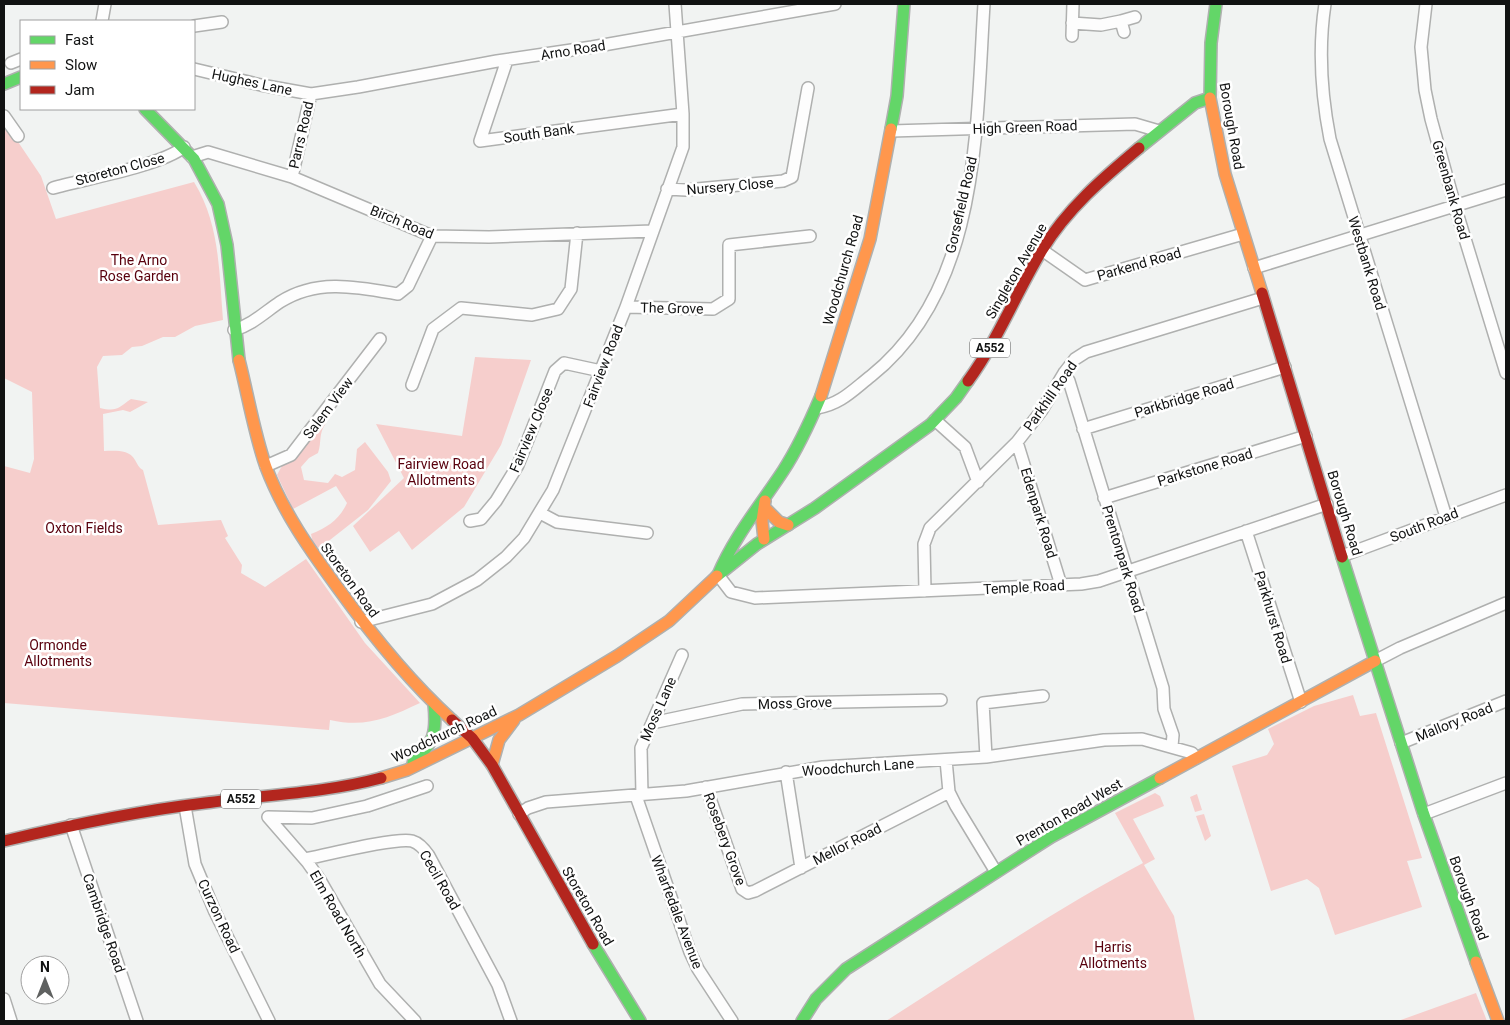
<svg xmlns="http://www.w3.org/2000/svg" width="1510" height="1025" font-family="Roboto,sans-serif">
<style>
.green{fill:#f6cecc}
.lines{fill:none;stroke-linecap:round;stroke-linejoin:round}
.street-casing{stroke:#afb0af;stroke-width:14}
.fast-casing{stroke:#afb0af;stroke-width:14}
.slow-casing{stroke:#afb0af;stroke-width:14}
.jam-casing{stroke:#afb0af;stroke-width:14}
.street{stroke:#fdfdfd;stroke-width:11}
.fast{stroke:#63d668;stroke-width:11}
.slow{stroke:#ff974d;stroke-width:11}
.jam{stroke:#b3261e;stroke-width:11}
.labels{text-anchor:middle;stroke-width:5;stroke-linejoin:round;paint-order:stroke}
.shield{fill:#fff;stroke:#585959;stroke-width:1}
.shield-label{font-size:12px;font-weight:bold;fill:#111212}
.street-label{font-size:14px;fill:#111212;stroke:#fff}
.park-label{font-size:14px;fill:#59000d;stroke:#fff}
</style>
<rect width="100%" height="100%" fill="#f1f3f2"/>
<path class="green" d="M4 121 41 176 56 219 194 182C220 224 219 272 223 320L195 326 175 337H163L142 346 132 347 122 355 103 356 97 367 100 408C117 412 118 408 131 399L148 402 130 412 123 410 103 414 104 451C114 451 129 449 135 460 138 465 138 467 143 470L158 525 221 520 228 536 225 538 242 565 241 573 265 587 306 559 365 643 420 703C388 718 366 728 330 720L329 730 4 703V466L30 473 34 459 32 392 4 378Z
M475 357 531 360 501 445 464 507 412 550 399 531 370 552 353 526 404 478 376 424 462 436Z
M326 423C318 434 322 442 318 453L309 458 301 467 304 480 328 483 335 474 342 477 355 470 357 449 365 442 388 472 391 481 368 510 321 547 314 548 311 534C328 527 339 520 347 503L336 486 293 509 277 475C287 457 304 426 326 423Z
M1353 695 1360 716 1376 713 1422 858 1407 861 1422 907 1335 935 1319 888 1307 879 1271 891 1232 766 1267 755 1274 744 1268 729 1314 706Z
M1155 793 1160 796 1164 806 1133 819 1155 859 1144 865 1174 916 1195 1021H886C971 967 1054 910 1143 863L1115 813Z
M1197 794 1202 810 1195 812 1190 797Z
M1204 814 1211 836 1205 841 1196 816Z
M1476 993 1487 1021H1398Z"/>
<g class="lines">
<defs>
<path id="street" d="M1325 4C1318 50 1321 93 1330 139L1446 517
M1426 4 1421 47 1425 90 1431 119 1455 206 1506 373
M102 21 105 4
M1072 23 1101 25 1121 21
M194 26 222 22
M1124 32 1121 21 1135 17
M1072 36 1073 4
M507 60 480 141 683 114
M11 63 21 59
M194 69 261 85 311 94 358 87 497 61 592 47 835 4
M4 116 18 136
M891 131 1135 124 1159 131
M192 157 208 152 292 177 432 236 489 237 652 231
M292 177 311 94
M53 188C85 179 160 166 184 147
M667 189 686 190 783 181 792 177 808 88
M1042 250 1085 280 1243 234
M1254 268 1506 190
M626 307 713 309 729 299V245L810 236
M234 330C252 325 265 312 280 302 317 278 358 287 398 294L408 286 432 236
M1064 373 1069 381 1163 688 1164 709 1173 735 1172 746
M412 385 433 329 461 308 532 315 558 309 571 289 577 233
M817 408C841 404 853 390 871 376 980 289 976 130 984 4
M935 420 965 447 978 482
M1083 429 1285 367
M1017 442 1061 585
M266 466 291 455 380 339
M1104 498 1306 436
M540 513 557 522 647 533
M470 521 481 519 496 501 518 465 555 371 564 363 601 371
M1246 531 1301 702
M1342 556 1506 495
M718 575 731 592 755 598 1081 584 1099 581 1327 504
M925 591 924 544 930 528 1017 442 1042 410 1064 373 1075 359 1086 352 1263 298
M361 622 432 604 477 580 506 557 524 538 553 490 626 307 683 147V114L675 4
M1375 661 1400 648 1506 603
M652 723 742 704 941 700
M1401 743 1506 701
M986 757 983 703 1043 696
M946 760 949 792 956 806 996 872
M786 772 801 868
M706 787 742 889 748 893 755 891 949 792
M642 795 641 748 682 655
M636 796 690 952 698 969 732 1021
M185 806 195 864 215 912 269 1021
M519 814 528 808 546 802 686 791 823 767 986 757 1104 740 1142 739 1192 753 1196 758
M1424 814 1506 783
M71 825 137 1021
M305 859C325 855 396 837 412 841 419 843 425 850 429 856L498 985 511 1021
M4 999 11 1021
M415 1021 380 984 320 880 308 863 268 817 312 818 367 806 427 786"/>
<path id="fast" d="M4 84 21 77
M145 109 194 159 218 204 227 245 239 360
M891 129 897 96 904 4
M1139 148 1195 103 1210 98 1211 43 1216 4
M1342 557 1423 812 1476 962
M718 575C734 537 760 506 783 471 798 448 810 422 821 396
M717 576 757 544 815 508 930 425 956 398 968 381
M413 763C434 742 437 734 434 704
M593 944 640 1021
M802 1021 816 999 846 969 1051 837 1160 778"/>
<path id="slow" d="M1210 98 1225 174 1262 293
M239 360C248 395 254 433 266 467 283 512 310 550 338 588 372 635 409 681 452 720
M821 396 870 239 891 129
M764 507 779 522 788 525
M764 539 762 521 765 501
M492 765 499 740 514 720
M381 778 407 770 519 715 617 656 669 621 717 576
M1160 778 1375 661
M1476 962 1498 1021"/>
<path id="jam" d="M1262 293 1342 557
M968 381C998 340 1016 293 1042 250 1067 209 1103 178 1139 148
M452 720 472 738 492 765 593 944
M4 841C71 825 137 811 205 803 264 795 325 793 381 778"/>
</defs>
<use href="#street" class="street-casing"/>
<use href="#fast" class="fast-casing"/>
<use href="#slow" class="slow-casing"/>
<use href="#jam" class="jam-casing"/>
<use href="#street" class="street"/>
<use href="#fast" class="fast"/>
<use href="#slow" class="slow"/>
<use href="#jam" class="jam"/>
</g>
<g class="labels">
<g class="shield">
<rect x="970" y="338.5" width="40" height="19" rx="4"/>
<rect x="221" y="789.5" width="40" height="19" rx="4"/>
</g>
<g class="shield-label">
<text x="990" y="352">A552</text>
<text x="241" y="803">A552</text>
</g>
<g class="street-label">
<text transform="translate(573 50) rotate(-9)" y="5">Arno Road</text>
<text transform="translate(252 82) rotate(12)" y="5">Hughes Lane</text>
<text transform="translate(1232 126) rotate(80)" y="5">Borough Road</text>
<text transform="translate(1025 127) rotate(-2)" y="5">High Green Road</text>
<text transform="translate(539 133) rotate(-8)" y="5">South Bank</text>
<text transform="translate(301 135) rotate(-77)" y="5">Parrs Road</text>
<text transform="translate(120 169) rotate(-15)" y="5">Storeton Close</text>
<text transform="translate(730 186) rotate(-5)" y="5">Nursery Close</text>
<text transform="translate(1451 190) rotate(74)" y="5">Greenbank Road</text>
<text transform="translate(961 205) rotate(-77)" y="5">Gorsefield Road</text>
<text transform="translate(402 222) rotate(22)" y="5">Birch Road</text>
<text transform="translate(1367 263) rotate(73)" y="5">Westbank Road</text>
<text transform="translate(1139 264) rotate(-16)" y="5">Parkend Road</text>
<text transform="translate(843 270) rotate(-74)" y="5">Woodchurch Road</text>
<text transform="translate(1016 271) rotate(-60)" y="5">Singleton Avenue</text>
<text transform="translate(672 308) rotate(1)" y="5">The Grove</text>
<text transform="translate(603 366) rotate(-69)" y="5">Fairview Road</text>
<text transform="translate(1050 396) rotate(-55)" y="5">Parkhill Road</text>
<text transform="translate(1184 398) rotate(-17)" y="5">Parkbridge Road</text>
<text transform="translate(328 408) rotate(-53)" y="5">Salem View</text>
<text transform="translate(531 430) rotate(-67)" y="5">Fairview Close</text>
<text transform="translate(1205 467) rotate(-17)" y="5">Parkstone Road</text>
<text transform="translate(1039 513) rotate(73)" y="5">Edenpark Road</text>
<text transform="translate(1345 513) rotate(73)" y="5">Borough Road</text>
<text transform="translate(1424 525) rotate(-21)" y="5">South Road</text>
<text transform="translate(1123 559) rotate(73)" y="5">Prentonpark Road</text>
<text transform="translate(350 580) rotate(54)" y="5">Storeton Road</text>
<text transform="translate(1024 587) rotate(-3)" y="5">Temple Road</text>
<text transform="translate(1273 617) rotate(73)" y="5">Parkhurst Road</text>
<text transform="translate(795 703) rotate(-2)" y="5">Moss Grove</text>
<text transform="translate(658 709) rotate(-66)" y="5">Moss Lane</text>
<text transform="translate(1454 722) rotate(-22)" y="5">Mallory Road</text>
<text transform="translate(444 734) rotate(-25)" y="5">Woodchurch Road</text>
<text transform="translate(858 767) rotate(-4)" y="5">Woodchurch Lane</text>
<text transform="translate(1069 812) rotate(-30)" y="5">Prenton Road West</text>
<text transform="translate(725 839) rotate(70)" y="5">Rosebery Grove</text>
<text transform="translate(847 844) rotate(-27)" y="5">Mellor Road</text>
<text transform="translate(440 880) rotate(60)" y="5">Cecil Road</text>
<text transform="translate(1469 898) rotate(70)" y="5">Borough Road</text>
<text transform="translate(588 906) rotate(60)" y="5">Storeton Road</text>
<text transform="translate(677 912) rotate(69)" y="5">Wharfedale Avenue</text>
<text transform="translate(338 914) rotate(60)" y="5">Elm Road North</text>
<text transform="translate(219 916) rotate(65)" y="5">Curzon Road</text>
<text transform="translate(104 923) rotate(71)" y="5">Cambridge Road</text>
</g>
<g class="park-label">
<text x="139" y="265">The Arno<tspan x="139" dy="16">Rose Garden</tspan></text>
<text x="441" y="469">Fairview Road<tspan x="441" dy="16">Allotments</tspan></text>
<text x="84" y="533">Oxton Fields</text>
<text x="58" y="650">Ormonde<tspan x="58" dy="16">Allotments</tspan></text>
<text x="1113" y="952">Harris<tspan x="1113" dy="16">Allotments</tspan></text>
</g>
</g>
<rect width="1510" height="1025" fill="none" stroke="#111212" stroke-width="10"/>
<rect x="20" y="20" width="175" height="90" fill="#ffffff" stroke="#a0a0a0"/>
<rect x="30" y="36" width="25" height="8" fill="#63d668" stroke="#a0a0a0"/>
<text x="65" y="45" font-size="15" fill="#111212">Fast</text>
<rect x="30" y="61" width="25" height="8" fill="#ff974d" stroke="#a0a0a0"/>
<text x="65" y="70" font-size="15" fill="#111212">Slow</text>
<rect x="30" y="86" width="25" height="8" fill="#b3261e" stroke="#a0a0a0"/>
<text x="65" y="95" font-size="15" fill="#111212">Jam</text>
<g transform="translate(45 980)"><circle r="24" fill="#ffffff" stroke="#a0a0a0"/>
<path d="M0-4L9 19L0 12L-9 19Z" fill="#5f6160"/>
<text y="-8" font-size="14" font-weight="bold" text-anchor="middle" fill="#111212">N</text>
</g>
</svg>
